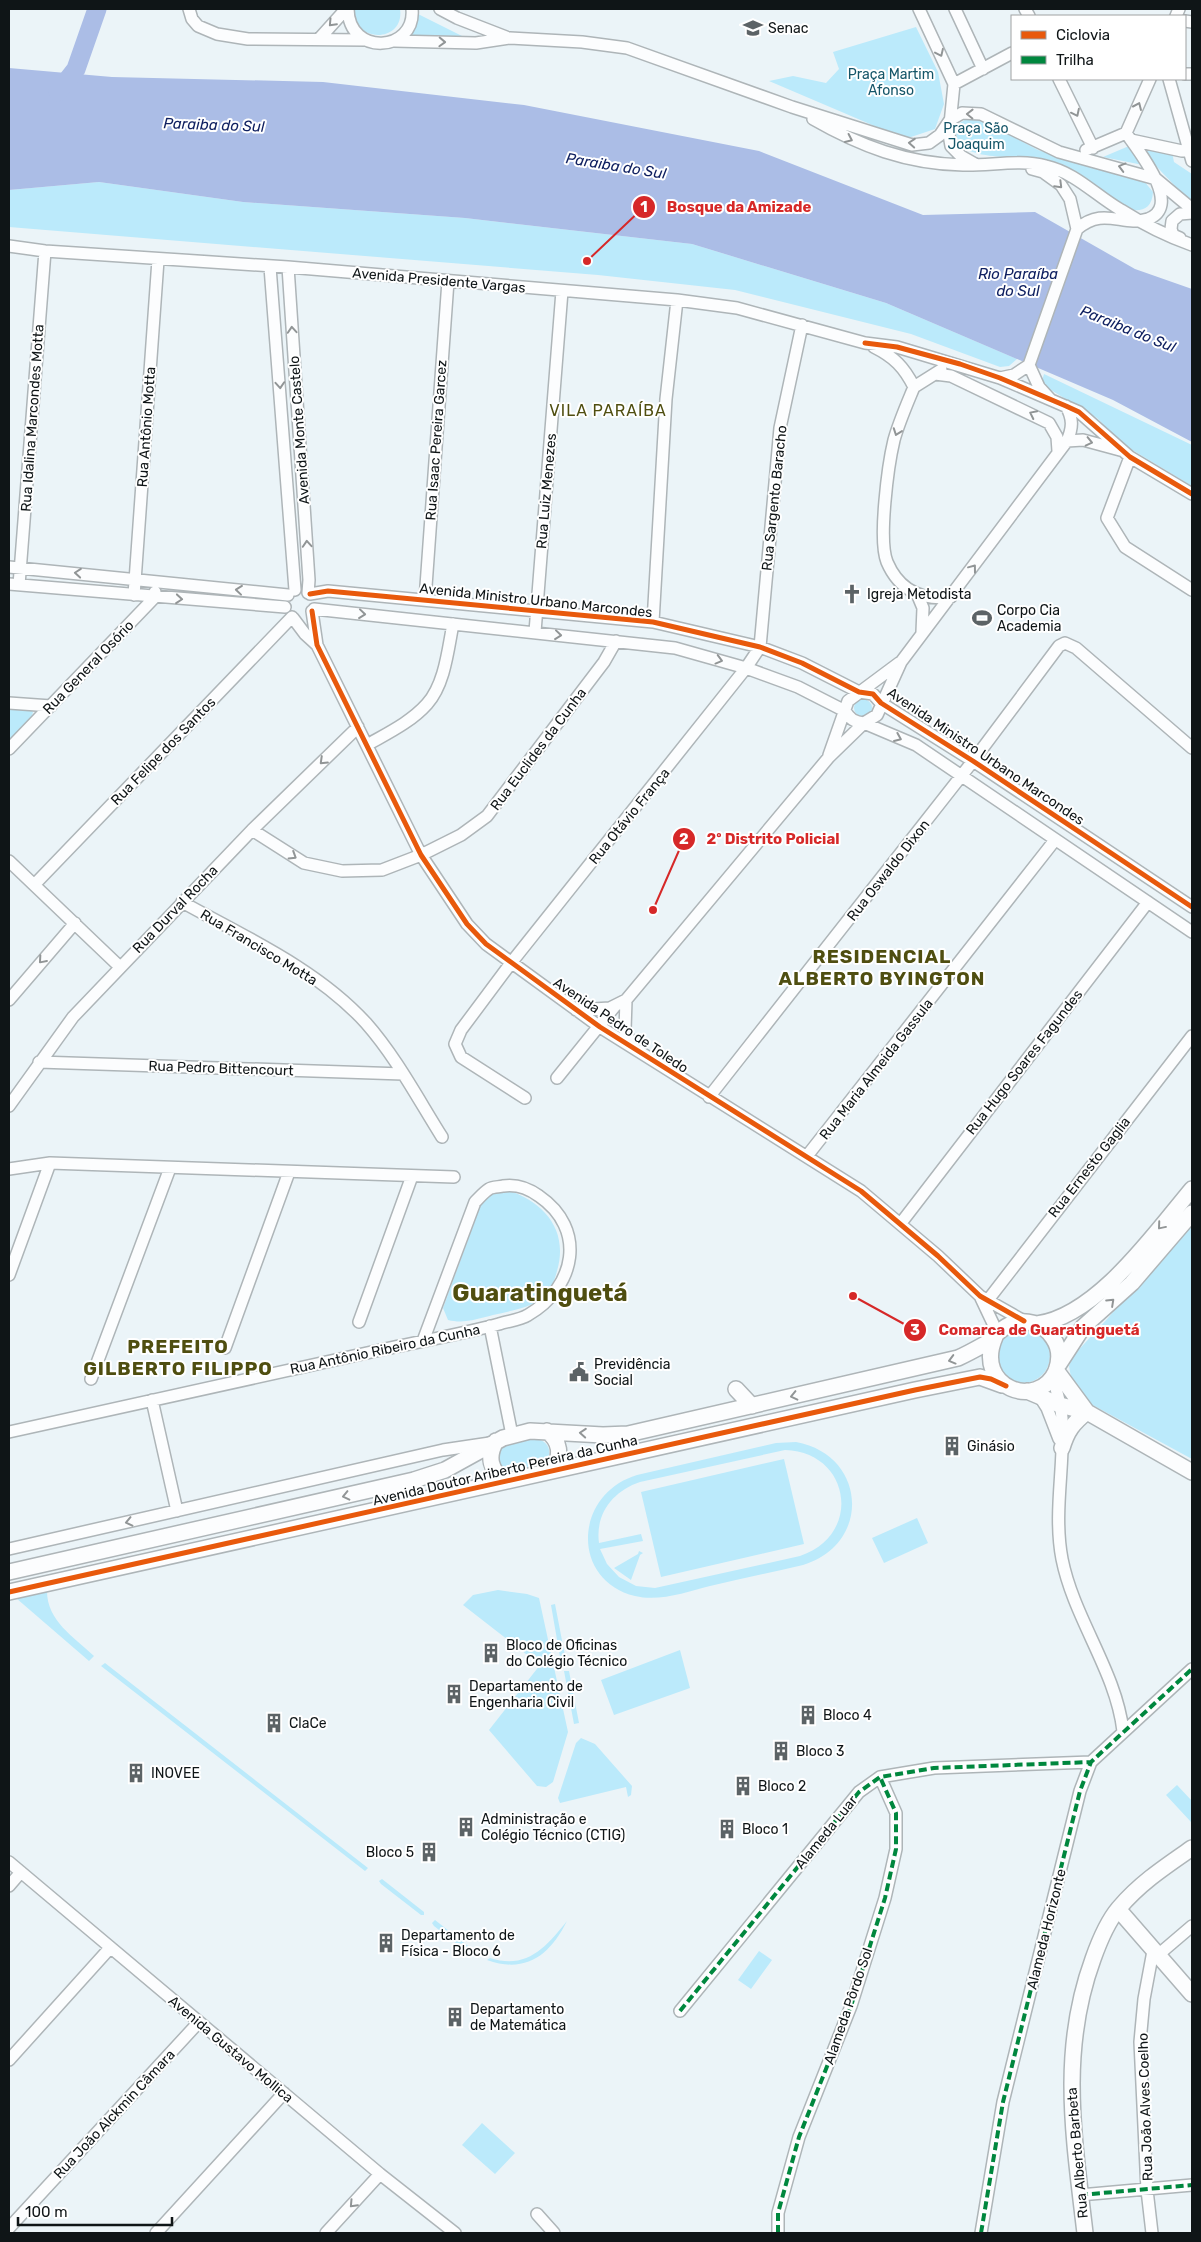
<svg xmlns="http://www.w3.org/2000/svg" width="1201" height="2242" font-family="Rubik,sans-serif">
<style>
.green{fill:#bbeafb;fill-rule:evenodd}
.water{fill:#abbde6}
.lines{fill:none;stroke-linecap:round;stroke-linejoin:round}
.river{stroke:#abbde6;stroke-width:19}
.minor-casing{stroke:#aeb5b8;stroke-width:14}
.major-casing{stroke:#aeb5b8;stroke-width:18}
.minor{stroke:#fcfdfe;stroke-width:11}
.major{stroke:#fcfdfe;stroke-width:15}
.quiet{stroke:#00873e;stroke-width:4;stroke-dasharray:8 4;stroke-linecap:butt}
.cycleway-casing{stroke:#fff;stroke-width:8}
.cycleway{stroke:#e8590c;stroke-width:5}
.oneway{stroke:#919596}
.labels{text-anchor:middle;stroke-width:4;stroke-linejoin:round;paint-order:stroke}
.poi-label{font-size:14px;fill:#0f1517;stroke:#fff;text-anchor:start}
.park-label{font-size:14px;fill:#155669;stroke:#fff}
.street-label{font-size:14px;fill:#0f1517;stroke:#fff}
.water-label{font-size:15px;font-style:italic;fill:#102161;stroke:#fff}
.quarter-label{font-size:16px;letter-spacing:1px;fill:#4f4e10;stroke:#fff}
.district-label{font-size:19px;font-weight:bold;letter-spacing:1px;fill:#4f4e10;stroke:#fff}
.town-label{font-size:24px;font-weight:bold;fill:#4f4e10;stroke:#fff}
.leader{fill:none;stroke:#d62828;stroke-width:2}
.callout-dot{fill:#d62828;stroke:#fff;stroke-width:2}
.mark-label{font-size:15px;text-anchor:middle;font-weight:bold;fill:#fff}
.callout-label{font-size:15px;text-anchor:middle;font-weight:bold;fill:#d62828;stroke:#fff;stroke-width:4;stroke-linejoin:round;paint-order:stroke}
</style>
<rect width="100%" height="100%" fill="#ebf4f8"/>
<path class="green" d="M354 9H400C404 36 372 43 357 25Z
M418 14 464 37 407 38Z
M916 27 938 72 944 104 935 129 905 139 769 81 793 76 826 83 839 69 833 52Z
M968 118 980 119 1038 150 1144 181 1153 192C1152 210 1141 212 1126 209 1110 198 1079 171 1063 165 1032 152 984 164 959 145L956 133 960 123Z
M1129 146 1143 165 1103 157Z
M1139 148 1172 152 1174 162 1192 174V204Z
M99 182 243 202 465 218 692 244 886 303 1017 359 1009 366 1000 367 911 334 735 290 598 275 9 227V190Z
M1044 374 1192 445V486L1124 445 1097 418 1041 384Z
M854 708a9 9 0 1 1 18 0a9 9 0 1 1-18 0Z
M9 706 28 707 33 712 31 719 9 741Z
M507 1190C544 1202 569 1230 557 1271 555 1279 550 1293 543 1298 529 1308 510 1311 493 1315 477 1319 464 1324 448 1320L443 1308 481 1204 490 1193Z
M1192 1217V1459L1087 1402 1072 1383 1069 1366 1072 1357 1108 1318Z
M996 1356a27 27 0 1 1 54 0a27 27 0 1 1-54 0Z
M533 1438C551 1441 552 1451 546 1467L505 1475 501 1474 494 1450 500 1446Z
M796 1442C867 1455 872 1544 803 1565 772 1572 741 1579 710 1586 687 1592 659 1602 635 1596 570 1580 574 1494 637 1475L776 1443ZM785 1450C851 1452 863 1535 800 1556L655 1588 636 1586 619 1577 607 1564 600 1549 643 1541 641 1534 599 1543C595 1514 613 1491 640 1482Z
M784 1459 804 1544 661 1577 641 1492Z
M917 1518 928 1543 884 1563 872 1538Z
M639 1551 643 1553 640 1555 631 1580 614 1568 638 1554Z
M498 1590 527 1594 539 1598 568 1732 553 1782 546 1787 537 1786 489 1730 540 1665 463 1605 473 1595Z
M47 1591C47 1621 74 1637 94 1656L89 1661 16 1598Z
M555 1604 565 1656 560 1657 551 1605Z
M680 1650 690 1688 614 1715 601 1680Z
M105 1663 368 1868 365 1871 101 1666Z
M564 1671H569L579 1723 574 1724Z
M581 1738 595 1744 632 1786 631 1795 628 1797 626 1787 560 1803 558 1798 576 1743Z
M1177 1785 1192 1801 1191 1822 1166 1795Z
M382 1879 424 1912V1915H421L381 1884 379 1881Z
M435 1920 477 1953V1956L474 1957 434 1926 432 1923Z
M567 1921C550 1955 526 1974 487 1960L490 1958C527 1970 546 1947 567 1921Z
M759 1951 772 1960 751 1989 738 1980Z
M482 2123 515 2153 495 2174 462 2145Z"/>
<path class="water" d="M9 68 112 77 323 82 524 105 759 151 923 215 1035 212 1135 269 1192 289V442L1113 400 886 303 692 244 465 218 243 202 99 182 9 190Z"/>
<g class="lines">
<path class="river" d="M58 92 76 69 97 9"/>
<defs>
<path id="minor" d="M189 9 192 19 198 26 217 34 248 39 366 40
M348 9C349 57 416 52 412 9
M440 9 457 18 506 37
M919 9 954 84 949 134 951 146 961 156 975 164
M955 9 983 69
M1025 9 1029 16
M1176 16 1179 9
M1185 21 1192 22
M319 39 346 9
M394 41 476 43 510 38 582 42 627 48 792 107 912 145 929 143 940 135 950 120 962 113 981 114 1059 152 1156 179 1192 209
M1185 74H1192
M1059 79 1093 148
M1169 79 1192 161
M954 84 1012 53
M813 119C860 146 907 164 963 165 990 166 1019 159 1046 166 1076 173 1095 195 1121 210 1143 224 1167 236 1192 245
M1131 140 1182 151 1190 150
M1086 150 1126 133
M1077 229C1104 206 1122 227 1148 219 1184 206 1137 149 1126 133L1150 79
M1180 238 1173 235 1171 229 1172 221 1180 214 1192 213
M9 246 45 251 288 267 677 300 737 308 865 343 897 347 1000 378 1079 412 1130 457 1192 494
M270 267 295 590
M288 267 309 580 308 593
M874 347C894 357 904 367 914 387
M1029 365 1077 229 1070 199 1061 185 1043 172 1032 169
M1029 365 1039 387 1050 399
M935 374 951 376 1049 423 1057 437 1058 451
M1000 378 1014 375 1029 365
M914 387C907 404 899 422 894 440 888 465 878 540 887 562 899 590 922 601 951 597
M914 387 941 370
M1066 406C1073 419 1073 427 1067 441
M1130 457 1107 518 1125 547 1192 590
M9 567 288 595
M9 584 285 607
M19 585 45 251
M310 594 328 591 653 622 760 647 802 663 859 692 873 694 881 703 973 761 1192 907
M134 595 158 260
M918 596 923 608 922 632
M425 600 448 281
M314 609 675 648 746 668 798 687 845 711C850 719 854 722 864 723L916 745 1192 932
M312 611 317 645 421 855 467 924 486 944 600 1027 861 1191 938 1256 980 1296 1024 1321
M293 618 305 634 317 645
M653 622 666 399 677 300
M535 632 562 291
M9 703 51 706
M367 745C388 733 411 722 427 704 445 684 448 649 453 624
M9 749 155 597V592
M829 755 848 701 899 663
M252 830 304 863 342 871 382 870 421 855 461 835 487 816 604 662 616 641
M9 861 120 967
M35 884 292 617
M182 902C245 937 317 969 366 1023 396 1057 418 1099 442 1137
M9 1000 75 923
M626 1000 625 1030 633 1047
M576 1010 610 1008 626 1000 829 757 864 723 877 715 901 662 1067 441 1083 440 1120 450
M39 1062 403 1074
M557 1078 615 1006
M709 1097 973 761 1059 646 1065 643 1076 648 1192 748
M525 1098 461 1057 455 1044 461 1030 511 963 746 668 760 647 780 428 802 325
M9 1106 73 1017 252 830 358 727
M807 1156 1055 840
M9 1169 50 1163 454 1177
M901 1223 1148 902
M9 1275 50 1163
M980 1296 998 1334
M988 1300 1192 1036
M359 1322 412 1176
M490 1326 512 1435
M225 1348 289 1172
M1053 1377C1056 1390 1061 1404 1062 1418 1065 1465 1053 1512 1062 1559 1074 1619 1116 1671 1123 1731
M91 1379 170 1168
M1040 1397 1047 1408 1059 1439
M152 1400 177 1511
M9 1432C134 1404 259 1376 385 1349 423 1341 462 1334 499 1324 508 1321 520 1320 528 1315 576 1287 587 1229 539 1196 528 1188 516 1184 503 1186 499 1187 492 1187 489 1189 484 1192 479 1198 475 1202L423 1341
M9 1549 443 1450 490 1443
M9 1862 380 2174 455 2233
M9 1886 21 1872
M1158 1955 1192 1926
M680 2011 859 1792 880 1777 934 1768 1091 1762
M9 2060 110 1948
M1080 2195 1192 2185
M537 2214 554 2233
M9 2228 199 2022
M156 2233 284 2093
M326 2233 380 2174
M778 2233V2213L799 2137 851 2006 885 1898 896 1849V1813L880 1777
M981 2233 1003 2102 1080 1791 1091 1762 1192 1669
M1152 2233 1147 2190 1140 2042 1144 1999 1153 1951"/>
<path id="major" d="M1037 1324C1097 1316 1155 1233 1192 1189
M1059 1364 1083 1327 1132 1283 1192 1213
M1056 1370 1087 1412
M736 1389 752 1406
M1027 1391 1060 1405 1087 1412 1192 1472
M547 1431C561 1442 561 1454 554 1470
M496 1441C487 1457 490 1470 505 1481
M1062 1448C1067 1431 1073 1423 1087 1412
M9 1572 414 1480 445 1470 503 1438 530 1431 603 1435 628 1434 958 1358C967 1354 976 1349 985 1344 993 1338 1000 1329 1009 1325 1024 1318 1044 1323 1053 1338 1060 1348 1060 1360 1056 1371 1038 1411 973 1388 995 1337
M9 1592 915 1390 980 1377 1002 1385
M1118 1909 1192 1994
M1085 2233C1074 2138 1059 2052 1093 1959 1099 1942 1107 1922 1119 1908 1140 1883 1166 1866 1192 1848"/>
</defs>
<use href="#minor" class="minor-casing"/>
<use href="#major" class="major-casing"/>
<use href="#minor" class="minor"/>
<use href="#major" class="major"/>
<path class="quiet" d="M680 2011 859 1792 880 1777 934 1768 1091 1762
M1080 2195 1192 2185
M778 2233V2213L799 2137 851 2006 885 1898 896 1849V1813L880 1777
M981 2233 1003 2102 1080 1791 1091 1762 1192 1669"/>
<defs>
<path id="cycleway" d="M865 343 897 347 960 364 1000 378 1066 406 1079 412 1130 457 1192 494
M310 594 328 591 653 622 760 647 802 663 859 692 873 694 881 703 973 761 1192 907
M312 611 317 645 421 855 467 924 486 944 600 1027 861 1191 938 1256 980 1296 1024 1321
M9 1592 915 1390 980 1377 991 1379 1006 1386"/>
</defs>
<use href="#cycleway" class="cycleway-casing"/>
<use href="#cycleway" class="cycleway"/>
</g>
<defs><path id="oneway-chevron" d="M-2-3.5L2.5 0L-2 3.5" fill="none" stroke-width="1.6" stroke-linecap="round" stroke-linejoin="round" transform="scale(1.25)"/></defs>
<g class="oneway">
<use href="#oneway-chevron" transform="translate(332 23) rotate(133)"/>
<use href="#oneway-chevron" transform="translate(442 42) rotate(2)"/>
<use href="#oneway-chevron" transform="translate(940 53) rotate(65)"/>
<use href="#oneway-chevron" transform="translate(1138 106) rotate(-66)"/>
<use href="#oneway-chevron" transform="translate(1076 113) rotate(64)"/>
<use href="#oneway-chevron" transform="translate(970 114) rotate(-179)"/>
<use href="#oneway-chevron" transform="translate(849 139) rotate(25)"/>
<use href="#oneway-chevron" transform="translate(912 143) rotate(-176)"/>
<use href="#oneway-chevron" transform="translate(1122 167) rotate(-165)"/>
<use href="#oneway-chevron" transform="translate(1059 185) rotate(45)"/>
<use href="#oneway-chevron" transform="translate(292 330) rotate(-94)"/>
<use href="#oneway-chevron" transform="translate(280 385) rotate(86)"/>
<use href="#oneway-chevron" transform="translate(1033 414) rotate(-154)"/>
<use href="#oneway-chevron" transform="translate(897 432) rotate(110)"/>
<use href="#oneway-chevron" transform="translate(1089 442) rotate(13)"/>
<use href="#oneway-chevron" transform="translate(307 544) rotate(-94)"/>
<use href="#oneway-chevron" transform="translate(973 568) rotate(-53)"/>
<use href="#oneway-chevron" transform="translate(78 573) rotate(-175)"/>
<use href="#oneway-chevron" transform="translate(239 590) rotate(-174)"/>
<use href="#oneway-chevron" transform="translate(179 599) rotate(5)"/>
<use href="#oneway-chevron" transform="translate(362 614) rotate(6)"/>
<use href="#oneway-chevron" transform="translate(558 635) rotate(6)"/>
<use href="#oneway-chevron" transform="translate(719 660) rotate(15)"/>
<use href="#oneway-chevron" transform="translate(898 738) rotate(23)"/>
<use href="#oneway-chevron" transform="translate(323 761) rotate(136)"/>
<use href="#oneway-chevron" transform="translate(293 856) rotate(32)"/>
<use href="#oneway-chevron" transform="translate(42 960) rotate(131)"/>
<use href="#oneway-chevron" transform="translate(1161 1226) rotate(130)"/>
<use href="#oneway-chevron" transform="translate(1111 1302) rotate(-43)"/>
<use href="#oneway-chevron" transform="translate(952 1360) rotate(165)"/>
<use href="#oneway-chevron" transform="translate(794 1396) rotate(167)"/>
<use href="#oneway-chevron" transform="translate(583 1433) rotate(-176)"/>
<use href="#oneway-chevron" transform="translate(346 1496) rotate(167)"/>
<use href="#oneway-chevron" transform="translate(129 1522) rotate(167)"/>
<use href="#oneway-chevron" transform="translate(353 2204) rotate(133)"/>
</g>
<defs>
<symbol id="university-bare" viewBox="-9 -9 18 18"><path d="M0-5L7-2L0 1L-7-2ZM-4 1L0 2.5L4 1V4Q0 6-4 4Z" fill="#5c6366" stroke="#fff" stroke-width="2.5" paint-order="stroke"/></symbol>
<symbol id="church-bare" viewBox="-9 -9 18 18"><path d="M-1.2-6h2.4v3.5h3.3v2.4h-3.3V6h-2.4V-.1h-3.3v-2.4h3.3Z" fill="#5c6366" stroke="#fff" stroke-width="2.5" paint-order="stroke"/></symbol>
<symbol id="stadium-bare" viewBox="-9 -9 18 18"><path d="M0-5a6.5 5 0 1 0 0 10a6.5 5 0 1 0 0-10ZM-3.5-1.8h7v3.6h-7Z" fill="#5c6366" stroke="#fff" stroke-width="2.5" paint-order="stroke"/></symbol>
<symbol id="civic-bare" viewBox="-9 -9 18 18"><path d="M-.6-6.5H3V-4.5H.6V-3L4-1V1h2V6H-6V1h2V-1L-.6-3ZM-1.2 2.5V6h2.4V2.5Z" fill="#5c6366" stroke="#fff" stroke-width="2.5" paint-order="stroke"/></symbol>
<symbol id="building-bare" viewBox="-9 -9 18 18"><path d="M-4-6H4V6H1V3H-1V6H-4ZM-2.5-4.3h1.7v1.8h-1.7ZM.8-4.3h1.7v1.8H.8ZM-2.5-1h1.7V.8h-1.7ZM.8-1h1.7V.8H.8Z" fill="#5c6366" stroke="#fff" stroke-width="2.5" paint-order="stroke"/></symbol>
</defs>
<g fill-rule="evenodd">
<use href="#university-bare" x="739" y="14" width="28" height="28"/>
<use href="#church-bare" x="838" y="580" width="28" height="28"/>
<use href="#stadium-bare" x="968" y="604" width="28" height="28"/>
<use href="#civic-bare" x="565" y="1358" width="28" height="28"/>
<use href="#building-bare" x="938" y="1432" width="28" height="28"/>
<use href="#building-bare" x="477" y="1639" width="28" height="28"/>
<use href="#building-bare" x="440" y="1680" width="28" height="28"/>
<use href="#building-bare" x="794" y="1701" width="28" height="28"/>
<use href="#building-bare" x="260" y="1709" width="28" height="28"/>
<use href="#building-bare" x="767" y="1737" width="28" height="28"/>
<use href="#building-bare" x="122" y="1759" width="28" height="28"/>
<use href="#building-bare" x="729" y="1772" width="28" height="28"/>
<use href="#building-bare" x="452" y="1813" width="28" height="28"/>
<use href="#building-bare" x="713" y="1815" width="28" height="28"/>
<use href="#building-bare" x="415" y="1838" width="28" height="28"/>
<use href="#building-bare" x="372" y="1929" width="28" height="28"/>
<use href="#building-bare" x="441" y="2003" width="28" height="28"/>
</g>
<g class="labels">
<g class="poi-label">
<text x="768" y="33">Senac</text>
<text x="867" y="599">Igreja Metodista</text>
<text x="997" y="615">Corpo Cia<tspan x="997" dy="16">Academia</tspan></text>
<text x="594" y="1369">Previdência<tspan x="594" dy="16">Social</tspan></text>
<text x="967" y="1451">Ginásio</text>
<text x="506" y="1650">Bloco de Oficinas<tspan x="506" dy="16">do Colégio Técnico</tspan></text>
<text x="469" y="1691">Departamento de<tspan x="469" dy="16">Engenharia Civil</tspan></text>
<text x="823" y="1720">Bloco 4</text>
<text x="289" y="1728">ClaCe</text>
<text x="796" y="1756">Bloco 3</text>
<text x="151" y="1778">INOVEE</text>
<text x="758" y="1791">Bloco 2</text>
<text x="481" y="1824">Administração e<tspan x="481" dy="16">Colégio Técnico (CTIG)</tspan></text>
<text x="742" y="1834">Bloco 1</text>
<text x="414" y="1857" text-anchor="end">Bloco 5</text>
<text x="401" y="1940">Departamento de<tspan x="401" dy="16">Física - Bloco 6</tspan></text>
<text x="470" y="2014">Departamento<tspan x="470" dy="16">de Matemática</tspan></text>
</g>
<g class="park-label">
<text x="891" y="79">Praça Martim<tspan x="891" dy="16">Afonso</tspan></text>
<text x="976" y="133">Praça São<tspan x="976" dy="16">Joaquim</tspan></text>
</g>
<g class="street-label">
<text transform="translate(439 280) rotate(5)" y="5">Avenida Presidente Vargas</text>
<text transform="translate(32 418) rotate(-86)" y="5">Rua Idalina Marcondes Motta</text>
<text transform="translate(146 427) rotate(-86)" y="5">Rua Antônio Motta</text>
<text transform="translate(299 430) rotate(-94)" y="5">Avenida Monte Castelo</text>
<text transform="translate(436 440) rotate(-86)" y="5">Rua Isaac Pereira Garcez</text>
<text transform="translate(546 491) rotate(-85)" y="5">Rua Luiz Menezes</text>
<text transform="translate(774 498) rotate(-84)" y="5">Rua Sargento Baracho</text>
<text transform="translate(536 600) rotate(6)" y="5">Avenida Ministro Urbano Marcondes</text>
<text transform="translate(88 667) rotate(-46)" y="5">Rua General Osório</text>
<text transform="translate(538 749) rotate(-53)" y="5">Rua Euclides da Cunha</text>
<text transform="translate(163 751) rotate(-46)" y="5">Rua Felipe dos Santos</text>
<text transform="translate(986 756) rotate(34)" y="5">Avenida Ministro Urbano Marcondes</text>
<text transform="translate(629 816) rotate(-51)" y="5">Rua Otávio França</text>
<text transform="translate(888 870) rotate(-52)" y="5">Rua Oswaldo Dixon</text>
<text transform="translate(175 909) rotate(-46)" y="5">Rua Durval Rocha</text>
<text transform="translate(259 947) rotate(31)" y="5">Rua Francisco Motta</text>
<text transform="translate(621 1025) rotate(34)" y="5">Avenida Pedro de Toledo</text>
<text transform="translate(1024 1062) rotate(-52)" y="5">Rua Hugo Soares Fagundes</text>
<text transform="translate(221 1068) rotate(2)" y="5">Rua Pedro Bittencourt</text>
<text transform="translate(876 1069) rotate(-52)" y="5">Rua Maria Almeida Gassula</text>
<text transform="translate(1089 1167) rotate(-52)" y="5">Rua Ernesto Gaglia</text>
<text transform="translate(385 1349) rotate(-12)" y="5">Rua Antônio Ribeiro da Cunha</text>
<text transform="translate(505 1470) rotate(-13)" y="5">Avenida Doutor Ariberto Pereira da Cunha</text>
<text transform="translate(826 1832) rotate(-51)" y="5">Alameda Luar</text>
<text transform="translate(1046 1929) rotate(-76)" y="5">Alameda Horizonte</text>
<text transform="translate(848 2006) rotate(-71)" y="5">Alameda Pôrdo Sol</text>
<text transform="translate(231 2049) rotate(40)" y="5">Avenida Gustavo Mollica</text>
<text transform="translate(1145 2107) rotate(-92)" y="5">Rua João Alves Coelho</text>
<text transform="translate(114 2114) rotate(-47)" y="5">Rua João Alckmin Câmara</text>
<text transform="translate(1077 2153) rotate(-95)" y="5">Rua Alberto Barbeta</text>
</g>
<g class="water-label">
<text transform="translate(214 125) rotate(2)" y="5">Paraiba do Sul</text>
<text transform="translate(616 166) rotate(9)" y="5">Paraiba do Sul</text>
<text x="1018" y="279">Rio Paraíba<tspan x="1018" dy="17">do Sul</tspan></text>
<text transform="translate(1128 329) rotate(22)" y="5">Paraiba do Sul</text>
</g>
<g class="quarter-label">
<text x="608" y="416">VILA PARAÍBA</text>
</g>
<g class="district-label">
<text x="882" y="963">RESIDENCIAL<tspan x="882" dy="22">ALBERTO BYINGTON</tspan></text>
<text x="178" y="1353">PREFEITO<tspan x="178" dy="22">GILBERTO FILIPPO</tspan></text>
</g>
<g class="town-label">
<text x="540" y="1301">Guaratinguetá</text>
</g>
</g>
<path class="leader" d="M587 261L644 207M653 910L684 839M853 1296L915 1330"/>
<g class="callout-dot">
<circle cx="587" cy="261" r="5"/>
<circle cx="653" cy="910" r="5"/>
<circle cx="853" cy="1296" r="5"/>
<circle cx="644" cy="207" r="12"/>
<circle cx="684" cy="839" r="12"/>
<circle cx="915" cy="1330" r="12"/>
</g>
<g class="mark-label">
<text x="644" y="212">1</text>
<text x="684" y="844">2</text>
<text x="915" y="1335">3</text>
</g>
<g class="callout-label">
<text x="739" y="212">Bosque da Amizade</text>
<text x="773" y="844">2º Distrito Policial</text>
<text x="1039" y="1335">Comarca de Guaratinguetá</text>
</g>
<rect width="1201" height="2242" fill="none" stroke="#0f1517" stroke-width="20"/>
<rect x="1011" y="15" width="175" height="65" fill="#ffffff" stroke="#9fa1a2"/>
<rect x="1021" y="31" width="25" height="8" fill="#e8590c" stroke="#9fa1a2"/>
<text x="1056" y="40" font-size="15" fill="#0f1517">Ciclovia</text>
<rect x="1021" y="56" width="25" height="8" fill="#00873e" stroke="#9fa1a2"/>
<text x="1056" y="65" font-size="15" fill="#0f1517">Trilha</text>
<path d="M18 2217v8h154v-8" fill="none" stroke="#0f1517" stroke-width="2.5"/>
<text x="25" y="2217" font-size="15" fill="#0f1517" stroke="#ffffff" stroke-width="4" paint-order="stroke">100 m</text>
</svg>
